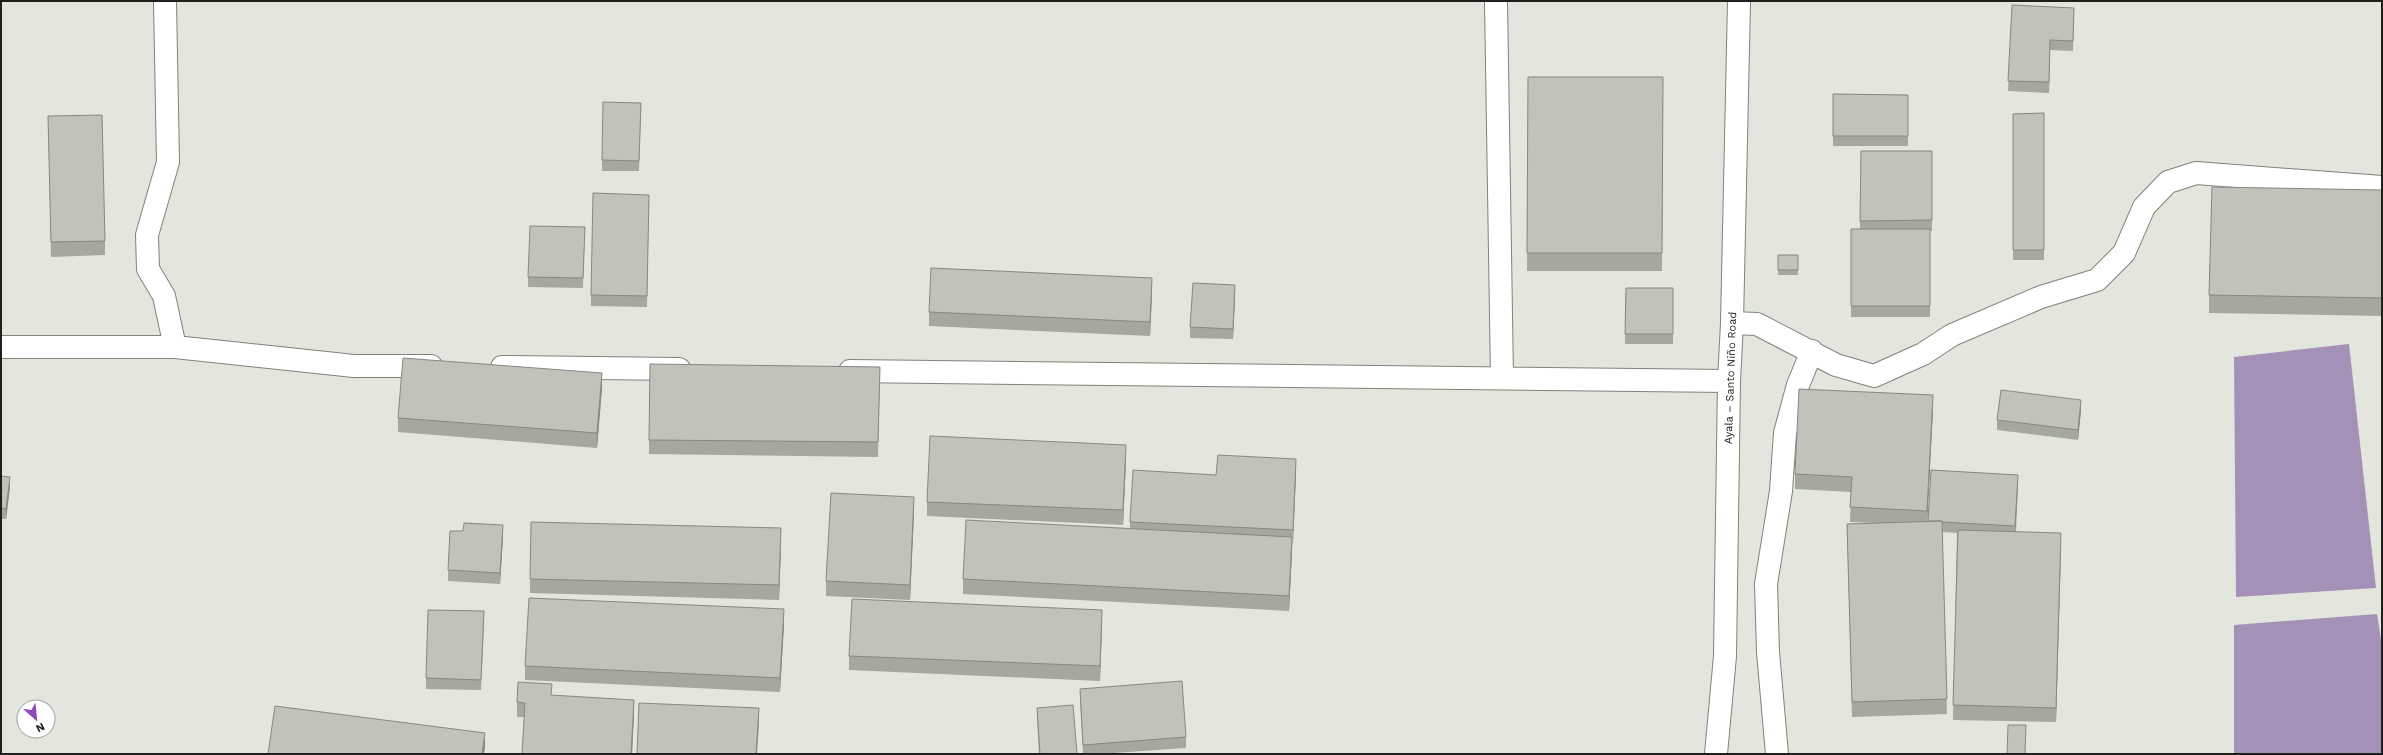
<svg xmlns="http://www.w3.org/2000/svg" width="2383" height="755" font-family="'Work Sans',sans-serif">
<style>
.water{fill:#a591b7}
.lines{fill:none;stroke-linecap:round;stroke-linejoin:round}
.minor-casing{stroke:#7f837a;stroke-width:24}
.minor{stroke:#fff;stroke-width:22}
.wall{fill:#a4a89f}
.shaded-wall{fill:#868882}
.building{fill:#bfc3b9;stroke:#868882}
.labels{text-anchor:middle;stroke-width:4;stroke-linejoin:round;paint-order:stroke}
.street-label{font-size:11px;fill:#1f201c;stroke:#fff}
</style>
<rect width="100%" height="100%" fill="#e2e6dc"/>
<path class="water" d="M2349 344 2376 588 2236 597 2234 357Z
M2377 614 2382 646V754H2234V625Z"/>
<g class="lines">
<defs>
<path id="minor" d="M165 1 168 162 147 235 148 269 164 296 175 347 354 366H431
M1496 1 1502 378
M1732 323 1757 324 1836 365 1874 376 1923 354 1952 335 2041 297 2097 280 2124 253 2144 207 2168 182 2196 173 2382 187
M1 347H175
M502 367 679 369
M850 371 1729 381
M1716 754 1725 656 1729 381 1732 323 1739 1
M1777 754 1768 652 1766 584 1781 491 1785 433 1798 385 1812 351"/>
</defs>
<use href="#minor" class="minor-casing"/>
<use href="#minor" class="minor"/>
</g>
<path class="wall" d="M2012 5 2074 18 2073 51 2050 50 2049 93 2008 91Z
M1528 77H1663L1662 271H1527Z
M1833 94 1908 95V146H1833Z
M641 103 639 171H602V160Z
M2044 113V260H2013V114Z
M48 116 105 241V255L51 257Z
M1861 151H1932V231H1930V317H1851V229H1860Z
M2382 190V316L2209 313V295Z
M649 195 647 307 591 306V295Z
M585 227 583 288 528 287V277Z
M1778 255H1798V275H1778Z
M1626 288H1673V344H1625Z
M1152 293 1150 336 929 326V312Z
M1235 296 1233 339 1190 338V327Z
M880 367 878 457 649 454V440Z
M602 388 597 448 398 432V418Z
M1933 409 1927 521H1928L1931 470 2018 485 2016 532 2061 548 2056 722 1953 720 1957 533 1942 532 1947 714 1852 717 1847 524 1876 523 1850 522 1851 492 1795 489V474Z
M2081 410 2078 440 1997 430V420Z
M1126 460 1123 525 927 516V502Z
M1296 473 1289 611 963 594V579L1130 529V522L1216 475Z
M1 476 10 487 6 519H1Z
M914 512 910 600 826 596V581Z
M503 536 500 584 448 581V570Z
M781 543 779 600 530 593V579Z
M484 622 481 690 426 689V678Z
M784 624 780 692 525 680V666Z
M1102 624 1100 681 849 670V656Z
M1080 689 1186 737V748L1100 754H1083L1080 700Z
M552 695 634 714 632 754H522L524 717H517V702Z
M1037 708 1077 754H1039L1037 719Z"/>
<path class="shaded-wall" d="M2050 40V50L2049 93V82Z
M1152 278V293L1150 336V322Z
M1235 285V296L1233 339V329Z
M602 373V388L597 448V433Z
M1933 395V409L1927 525V511Z
M2081 400V410L2078 440V430Z
M1126 445V460L1123 525V510Z
M1296 459V473L1293 545V530Z
M2018 475V485L2015 536V526Z
M10 477V487L6 519V509Z
M914 497V512L910 600V585Z
M503 525V536L500 584V573Z
M781 528V543L779 600V585Z
M2061 533V548L2056 722V708Z
M1292 537V552L1289 611V596Z
M784 609V624L780 692V678Z
M1102 610V624L1100 681V666Z
M634 700V714L632 754H631Z
M759 708V723L757 754H756Z
M485 733V747L484 754H482Z"/>
<path class="building" d="M2012 5 2074 8 2073 41 2050 40 2049 82 2008 81Z
M1528 77H1663L1662 253H1527Z
M1833 94 1908 95V136H1833Z
M603 102 641 103 639 161 602 160Z
M2044 113V250H2013V114Z
M102 115 105 241 51 242 48 116Z
M1861 151H1932V220L1860 221Z
M2212 187 2382 190V298L2209 295Z
M593 193 649 195 647 296 591 295Z
M530 226 585 227 583 278 528 277Z
M1851 229H1930V306H1851Z
M1778 255H1798V270H1778Z
M931 268 1152 278 1150 322 929 312Z
M1193 283 1235 285 1233 329 1190 327Z
M1626 288H1673V334H1625Z
M403 358 602 373 597 433 398 418Z
M650 364 880 367 878 442 649 440Z
M1799 389 1933 395 1927 511 1850 507 1852 477 1795 474Z
M2001 390 2081 400 2078 430 1997 420Z
M930 436 1126 445 1123 510 927 502Z
M1218 455 1296 459 1293 530 1130 522 1133 470 1216 475Z
M1931 470 2018 475 2015 526 1942 522V521H1928Z
M1 476 10 477 6 509 1 508Z
M831 493 914 497 910 585 826 581Z
M966 520 1292 537 1289 596 963 579Z
M1942 521 1947 699 1852 702 1847 524Z
M531 522 781 528 779 585 530 579Z
M464 523 503 525 500 573 448 570 450 531H463Z
M1958 530 2061 533 2056 708 1953 705Z
M529 598 784 609 780 678 525 666Z
M852 599 1102 610 1100 666 849 656Z
M428 610 484 611 481 680 426 678Z
M1182 681 1186 737 1083 745 1080 689Z
M518 682 552 684 551 695 634 700 631 754H522L525 703 517 702Z
M639 703 759 708 756 754H637Z
M1073 705 1077 754H1040L1037 708Z
M275 706 485 733 482 754H268Z
M2008 725H2026L2025 754H2007Z"/>
<g class="labels">
<g class="street-label">
<text transform="translate(1730 378) rotate(-88)" y="4">Ayala – Santo Niño Road</text>
</g>
</g>
<rect width="2383" height="755" fill="none" stroke="#1f201c" stroke-width="4"/>
<g transform="translate(36 719) rotate(153)"><circle r="19" fill="#ffffff" stroke="#a5a6a4"/>
<path d="M0-3L7 15L0 10L-7 15Z" fill="#8e49bd"/>
<text y="-6" font-size="11" font-weight="bold" text-anchor="middle" fill="#1f201c">N</text>
</g>
</svg>
